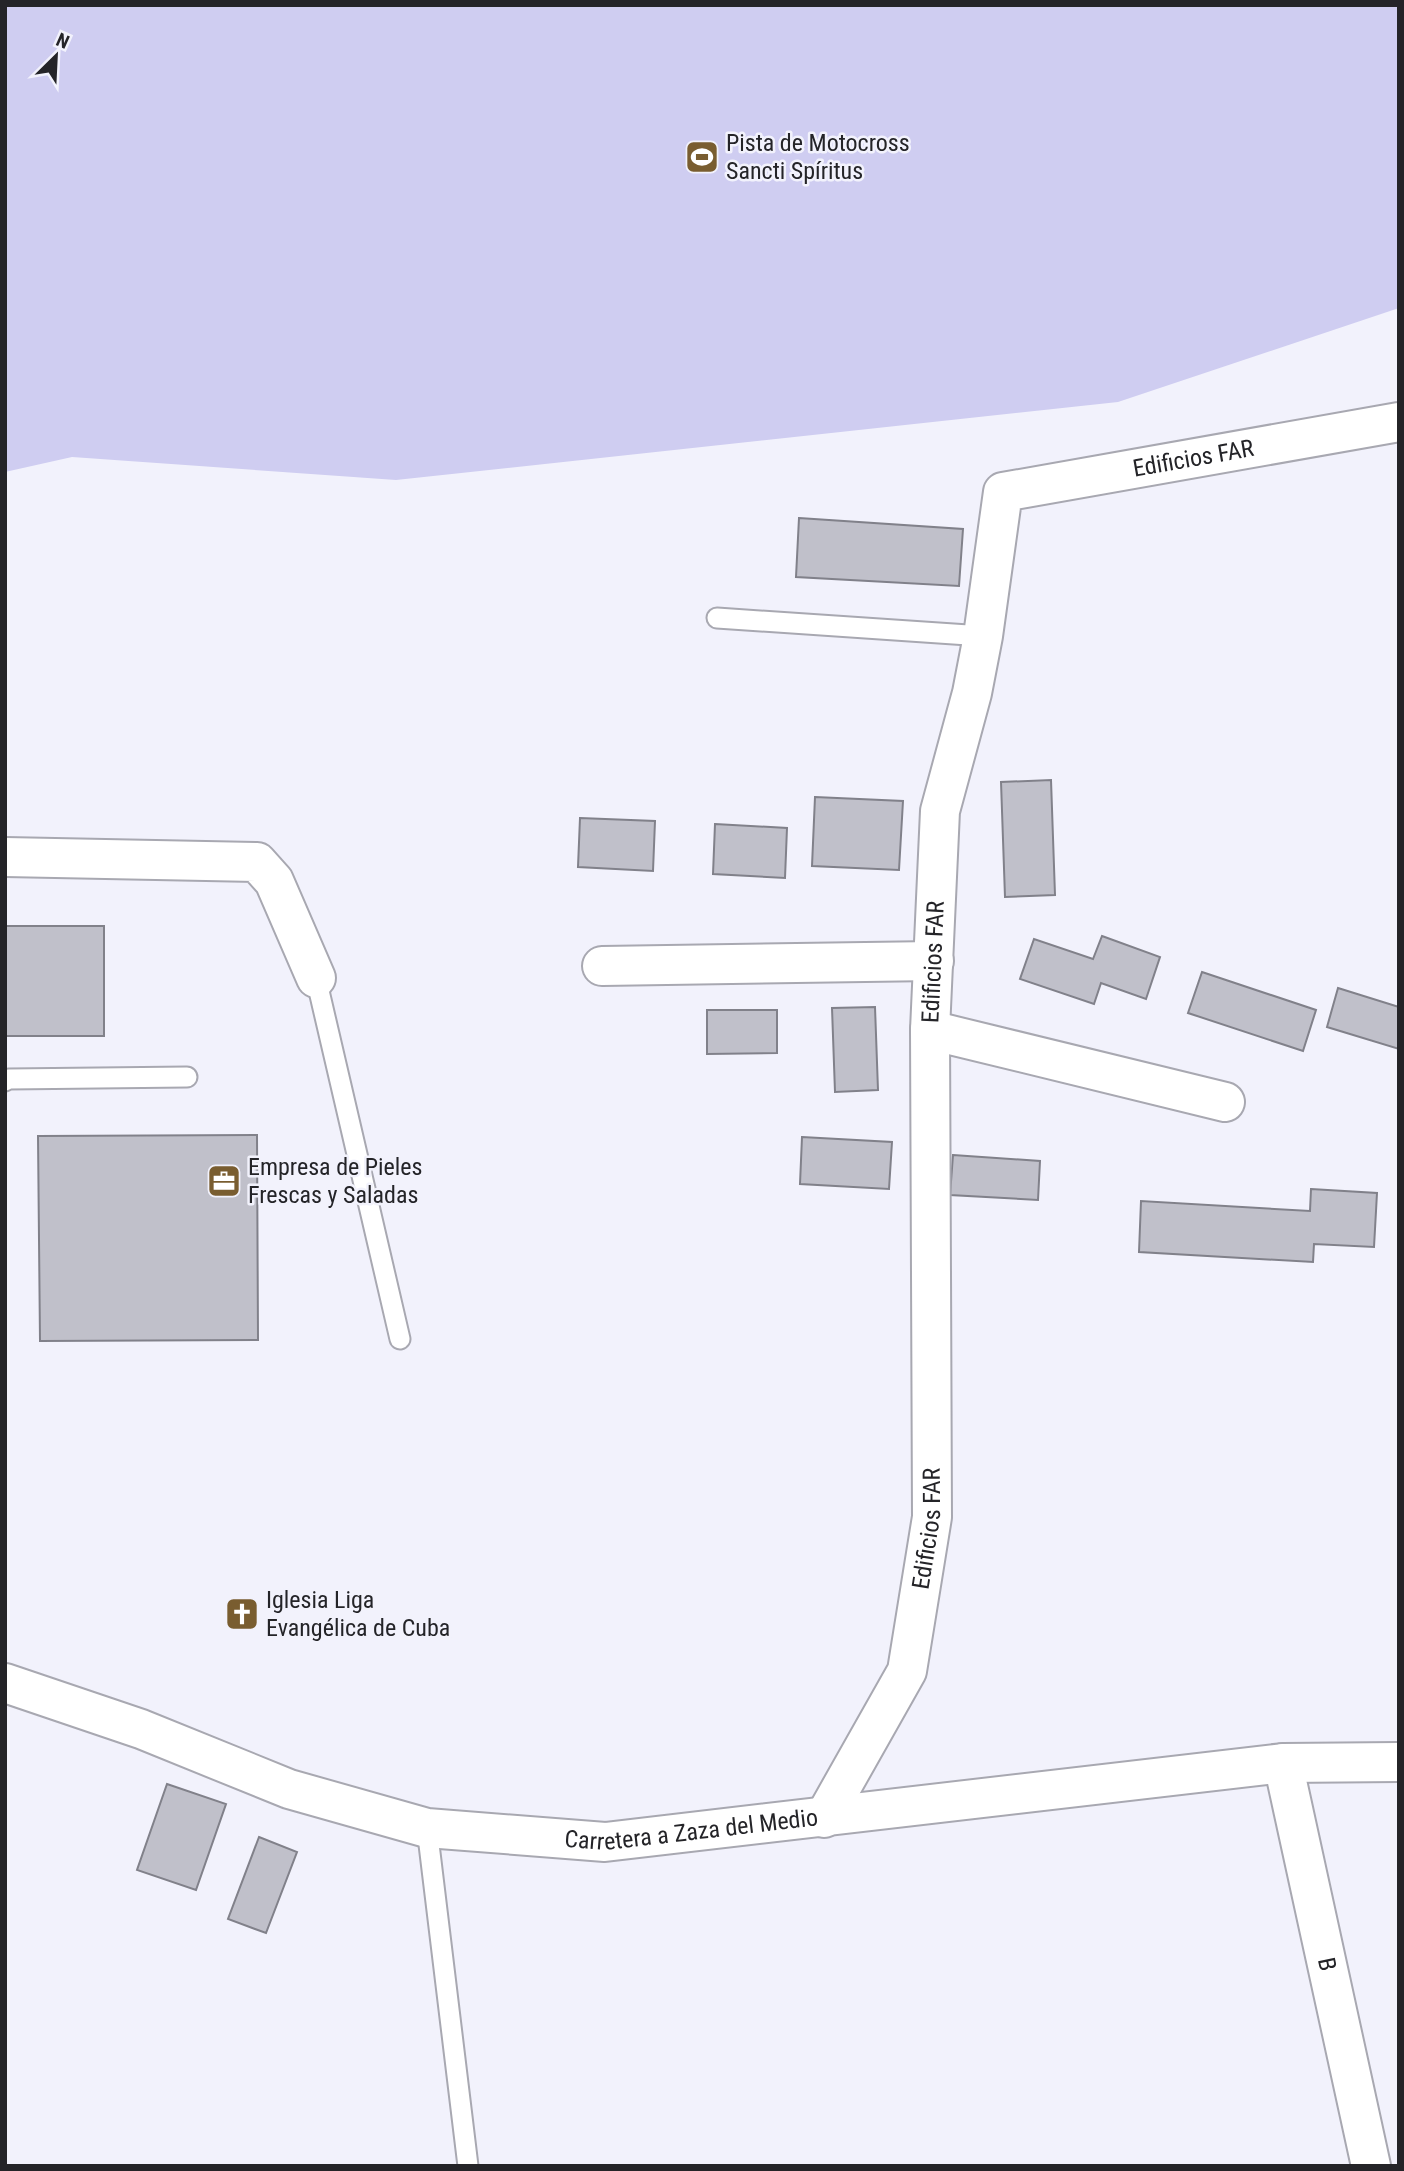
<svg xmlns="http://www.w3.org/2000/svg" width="1404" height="2171" font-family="'Roboto Condensed',sans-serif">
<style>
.green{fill:#cfcdf1}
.building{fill:#c0c0ca;stroke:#81818a;stroke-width:2}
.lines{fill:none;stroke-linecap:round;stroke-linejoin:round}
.lane-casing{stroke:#a8a8b1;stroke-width:23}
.street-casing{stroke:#a8a8b1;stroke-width:42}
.secondary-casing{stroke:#a8a8b1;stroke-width:42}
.lane{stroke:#fff;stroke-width:19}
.street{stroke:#fff;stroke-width:38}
.secondary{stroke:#fff;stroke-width:38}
.labels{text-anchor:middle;stroke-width:5;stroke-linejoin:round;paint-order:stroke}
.poi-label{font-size:24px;fill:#242428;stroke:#f2f2fc;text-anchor:start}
.street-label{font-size:24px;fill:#242428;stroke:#f2f2fc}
</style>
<rect width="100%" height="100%" fill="#f2f2fc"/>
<path class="green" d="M5 5H1399V308L1118 402 396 480 72 457 5 472Z"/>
<path class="building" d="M799 518 963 529 959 586 796 577Z
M1051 780 1055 895 1005 897 1001 782Z
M815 797 903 801 899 870 812 866Z
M580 818 655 821 653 871 578 867Z
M715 824 787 828 785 878 713 874Z
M5 926H104V1036H5Z
M1102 936 1160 957 1146 999 1101 983 1094 1004 1020 979 1034 939 1093 959Z
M1202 972 1316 1010 1303 1051 1188 1013Z
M1338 988 1399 1007V1049L1327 1027Z
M875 1007 878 1090 835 1092 832 1008Z
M707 1010H777V1053L707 1054Z
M257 1135 258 1340 40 1341 38 1136Z
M802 1137 892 1142 889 1189 800 1184Z
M953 1155 1040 1161 1038 1200 950 1195Z
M1311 1189 1377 1193 1374 1247 1314 1244 1313 1262 1139 1252 1141 1201 1310 1211Z
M167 1784 226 1804 196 1890 137 1870Z
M259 1837 297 1852 266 1933 228 1919Z"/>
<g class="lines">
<defs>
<path id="lane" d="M717 618 983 636
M316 978 400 1339
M5 1081 9 1079 187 1077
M427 1828 468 2166"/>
<g id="street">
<path d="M5 857 257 862 274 881 316 978"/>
<path d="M602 966 934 961"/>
<path d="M930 1030 1225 1102"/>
<path id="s1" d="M1283 1763 1371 2166"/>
<path id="s2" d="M824 1818 907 1671 932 1517 930 1030 940 811 972 693 983 636 1003 492 1399 422"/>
</g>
<g id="secondary">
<path id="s3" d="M5 1683 141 1729 289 1789 427 1828 605 1842 1283 1763 1399 1762"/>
</g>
</defs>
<use href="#lane" class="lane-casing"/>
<use href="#street" class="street-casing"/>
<use href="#secondary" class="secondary-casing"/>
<use href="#lane" class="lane"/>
<use href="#street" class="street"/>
<use href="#secondary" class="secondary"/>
</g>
<defs>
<symbol id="stadium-square" viewBox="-11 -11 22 22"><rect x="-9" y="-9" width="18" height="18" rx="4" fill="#795d30" stroke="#f2f2fc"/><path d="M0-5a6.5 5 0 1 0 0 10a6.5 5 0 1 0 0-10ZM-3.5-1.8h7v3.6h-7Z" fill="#fff"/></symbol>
<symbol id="office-square" viewBox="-11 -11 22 22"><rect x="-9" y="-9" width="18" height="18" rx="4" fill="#795d30" stroke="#f2f2fc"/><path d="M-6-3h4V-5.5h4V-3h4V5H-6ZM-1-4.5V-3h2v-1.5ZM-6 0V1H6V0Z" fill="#fff"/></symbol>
<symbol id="church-square" viewBox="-11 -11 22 22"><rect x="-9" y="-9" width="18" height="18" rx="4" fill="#795d30" stroke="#f2f2fc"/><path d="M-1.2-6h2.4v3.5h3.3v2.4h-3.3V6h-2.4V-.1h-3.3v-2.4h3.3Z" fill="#fff"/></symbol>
</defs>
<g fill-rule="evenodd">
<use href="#stadium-square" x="683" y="138" width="38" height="38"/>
<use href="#office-square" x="205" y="1162" width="38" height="38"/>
<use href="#church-square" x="223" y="1595" width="38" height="38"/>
</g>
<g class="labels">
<g class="poi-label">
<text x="726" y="151">Pista de Motocross<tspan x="726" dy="28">Sancti Spíritus</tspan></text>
<text x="248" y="1175">Empresa de Pieles<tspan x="248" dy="28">Frescas y Saladas</tspan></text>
<text x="266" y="1608">Iglesia Liga<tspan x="266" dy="28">Evangélica de Cuba</tspan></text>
</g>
<g class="street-label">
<text dy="8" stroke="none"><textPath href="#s2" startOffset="1550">Edificios FAR</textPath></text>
<text dy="8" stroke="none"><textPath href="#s2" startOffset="880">Edificios FAR</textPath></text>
<text dy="8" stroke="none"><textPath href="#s2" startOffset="313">Edificios FAR</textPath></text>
<text dy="8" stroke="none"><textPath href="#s3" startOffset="712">Carretera a Zaza del Medio</textPath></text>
<text dy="8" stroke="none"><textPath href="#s1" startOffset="206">B</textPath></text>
</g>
</g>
<rect width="1404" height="2171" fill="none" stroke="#242428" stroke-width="14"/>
<g transform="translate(56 56) rotate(24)" stroke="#f2f2fc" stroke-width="5" paint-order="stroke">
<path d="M0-5L12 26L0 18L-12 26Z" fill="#242428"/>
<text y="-10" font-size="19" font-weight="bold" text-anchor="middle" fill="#242428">N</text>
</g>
</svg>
